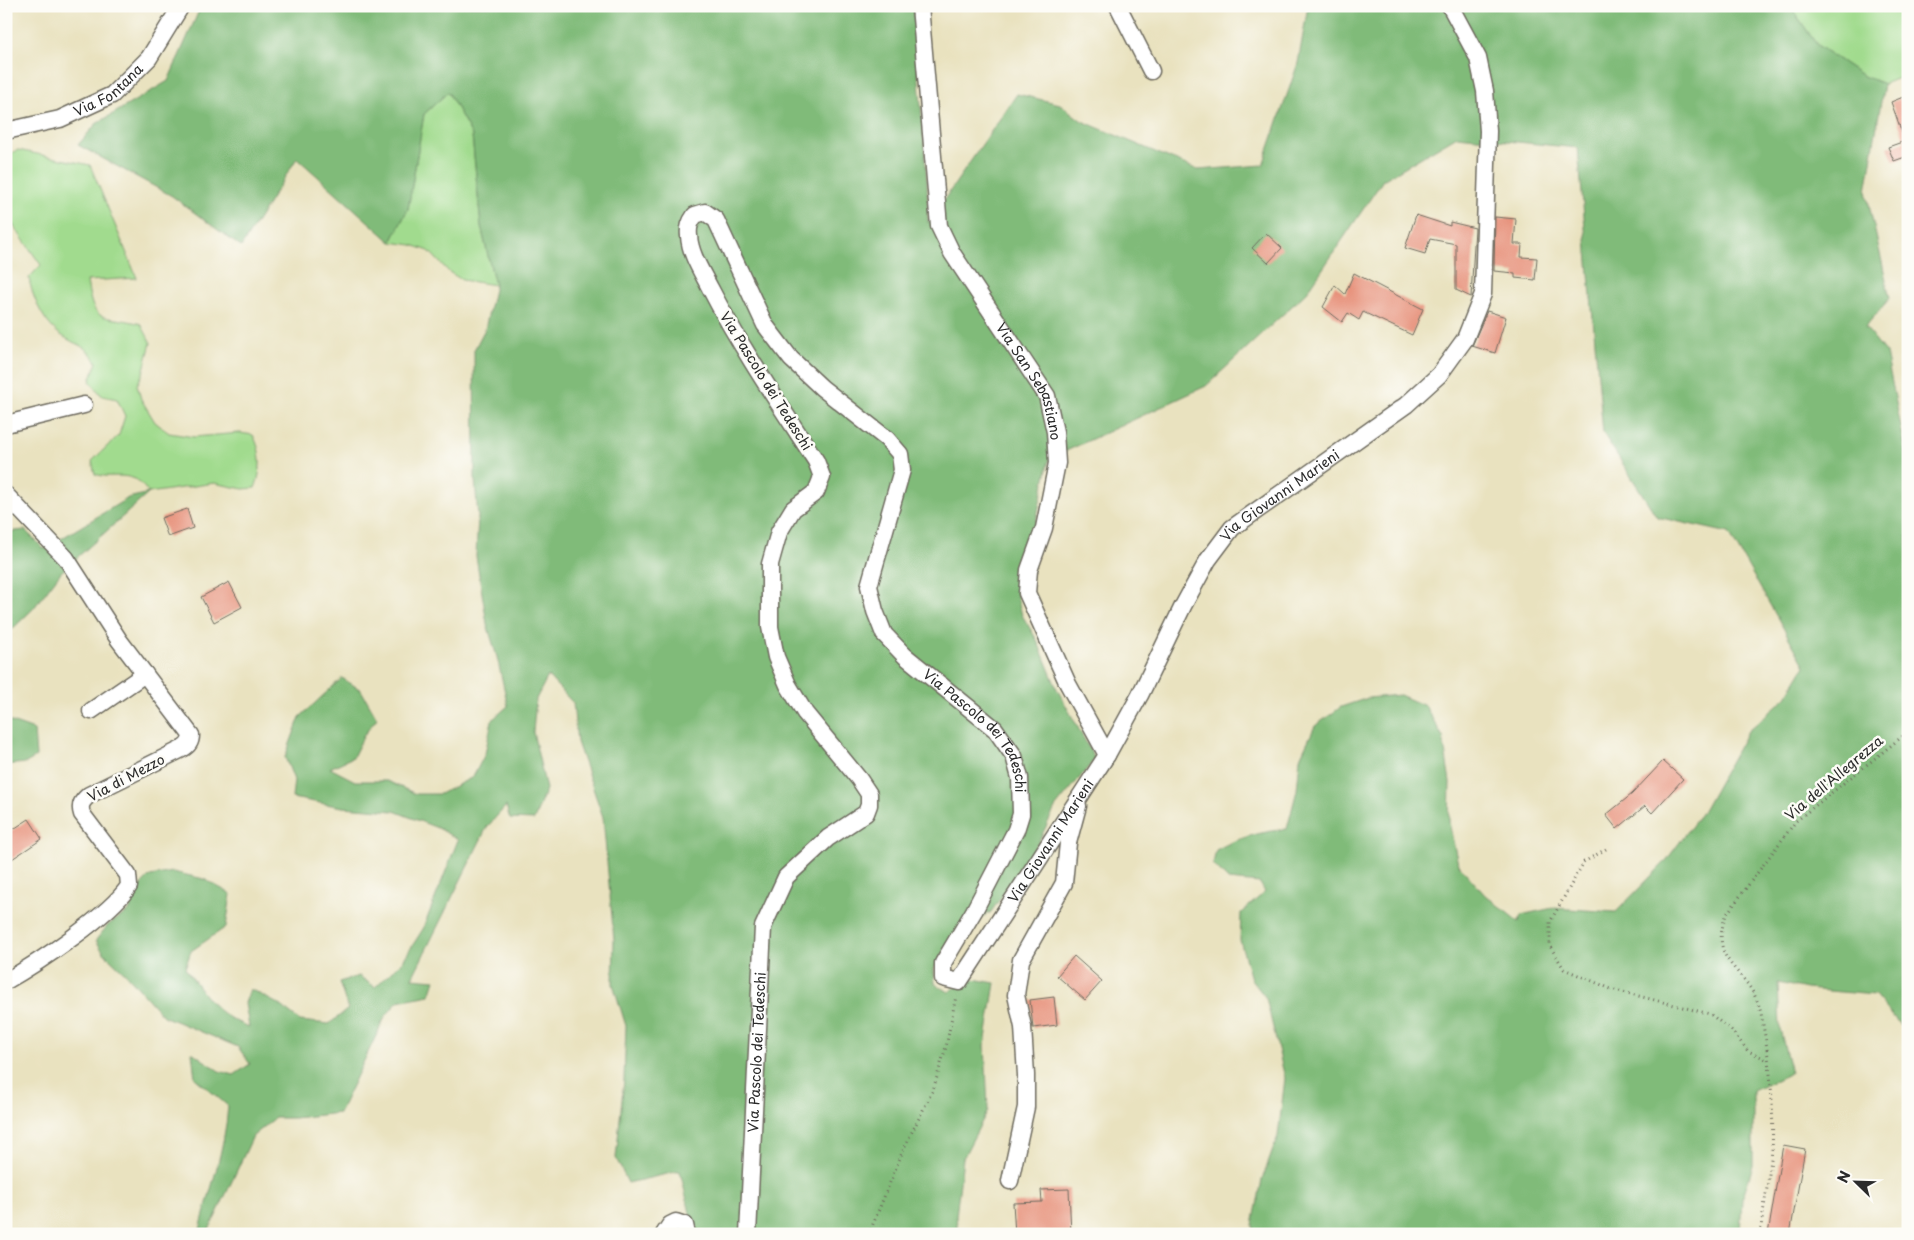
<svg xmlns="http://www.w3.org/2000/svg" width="1914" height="1240" font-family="'Playpen Sans',sans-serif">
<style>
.green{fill:#a1db8e;stroke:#66835c}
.forest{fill:#80bb79;stroke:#567352}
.building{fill:#e7927b}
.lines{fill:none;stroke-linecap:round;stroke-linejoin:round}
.street-casing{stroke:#6e6b5f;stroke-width:19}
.path{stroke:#6e6b5f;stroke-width:3;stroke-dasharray:1 4;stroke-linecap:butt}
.street{stroke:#fff;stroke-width:16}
.labels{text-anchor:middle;stroke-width:5;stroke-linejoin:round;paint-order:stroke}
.street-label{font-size:14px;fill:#2b2b2b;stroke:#fdfcf7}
</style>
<rect width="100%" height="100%" fill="#fdfcf7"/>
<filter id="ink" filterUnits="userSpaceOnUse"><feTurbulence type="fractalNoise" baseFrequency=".02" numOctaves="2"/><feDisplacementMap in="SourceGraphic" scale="10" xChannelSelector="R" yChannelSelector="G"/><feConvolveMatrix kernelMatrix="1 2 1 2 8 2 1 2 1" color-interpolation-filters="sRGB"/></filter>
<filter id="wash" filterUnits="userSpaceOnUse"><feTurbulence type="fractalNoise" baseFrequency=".0096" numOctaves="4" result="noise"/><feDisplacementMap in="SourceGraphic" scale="20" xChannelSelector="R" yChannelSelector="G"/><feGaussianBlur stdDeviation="1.12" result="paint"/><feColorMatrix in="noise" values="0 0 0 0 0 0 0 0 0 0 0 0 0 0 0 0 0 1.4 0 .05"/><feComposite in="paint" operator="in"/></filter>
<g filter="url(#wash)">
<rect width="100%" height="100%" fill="#e9e2bf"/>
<path class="green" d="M1790 6H1908V74L1884 84 1863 76 1817 45Z
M448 92 472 135 481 226 495 285 462 280 449 272 429 251 412 245 391 242 408 209 424 114Z
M18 150 90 165 137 278 87 281C94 328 102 313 141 324L151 343 143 373 137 385 141 399 155 422 169 433 194 437 240 433 253 435C262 452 262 470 255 488L243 489 214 483 149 493C145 489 140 481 135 479 122 473 108 479 95 474L92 461 119 435 125 416 117 399 102 396 90 381 97 362C85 344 77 346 61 335 44 324 32 297 29 278L41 265 6 215V155Z"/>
<path class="forest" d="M201 6H913L927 181 928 223 1017 94 1060 104 1082 121 1198 170 1263 165 1298 63 1308 6H1790L1817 45 1863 76 1884 84 1866 191 1890 298 1865 327 1886 353 1908 462V1034L1875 995 1806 989 1778 983 1780 1029 1791 1073 1753 1091V1166L1742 1199 1740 1234H1254L1253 1225 1262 1180 1278 1136 1285 1078 1266 998 1251 979 1240 940 1241 913 1265 892 1260 883 1228 880 1213 864 1216 850C1239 837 1261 832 1287 829L1297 790 1300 758 1315 726 1341 707 1368 698 1400 695 1425 706 1443 737 1450 782 1449 822 1458 864 1485 895 1519 922 1521 915 1553 908 1616 912 1665 862 1703 811 1747 732 1786 697 1805 666 1729 533 1657 517 1603 433 1578 148 1457 136 1383 180 1307 292 1206 386 1049 459 1034 531 1017 580V596L1022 615 1037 640 1057 689 1095 759 1055 808 1038 843 991 912 956 931 934 969 935 984 949 992 968 978 995 983 985 1045 988 1110 963 1158 956 1216 958 1234H695L680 1171 628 1183 616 1158 624 1080 626 1026 613 984 614 940 603 817 577 742 573 703 548 676 536 699 533 732 546 789 534 820 510 819 506 806 487 827 412 978 435 980 430 995 398 1001 385 1017 339 1113 294 1118H275L253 1136 212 1224 206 1234H199C209 1191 225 1150 228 1106L195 1078 192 1052 219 1071 234 1075 250 1064 238 1047 163 1016 126 974 103 952 96 940 108 925 129 911 138 888 150 876 173 872 204 879 231 894 226 927 191 951 185 968C206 996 214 1014 249 1027L245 1003 250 989 278 1004 300 1021 329 1024 348 1009 339 982 359 976 375 987 402 962 423 929 458 840 440 829 394 811 343 807 292 798 294 780 285 757 300 717 342 678 361 690 377 718 364 735 353 757 330 768 355 781H387L416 794H440L473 777 485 754 492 720 508 706 497 657 487 624 476 556 478 517 475 480 474 350 485 329 495 285 481 226 472 135 448 92 424 114 408 209 391 242 297 158 241 247 172 196 78 145 96 124 168 81Z
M149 493 61 572 33 609 6 635V532L25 530 44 549 128 498Z
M6 720 34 730 36 757 26 763 6 765Z"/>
<g id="blocks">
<path class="building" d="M1908 95V156L1894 161 1888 147 1905 141 1891 102Z
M1416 215 1450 226V222L1475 228 1471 297 1456 290V244L1430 239 1425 254 1405 248Z
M1495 217 1516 219 1514 244H1522L1521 257 1537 258 1535 280 1515 278V273L1494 271Z
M1266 233 1282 248 1268 263 1252 248Z
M1354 273 1423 309 1412 335 1363 312 1359 320 1348 313 1342 322 1323 307 1335 285 1345 294Z
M1487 311 1506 317 1495 353 1472 346Z
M187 509 193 528 168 537 161 518Z
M229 582 242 607 214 622 201 597Z
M1663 761 1683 779 1652 813 1645 806 1617 829 1606 815 1632 794Z
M29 819 42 839 6 863V834Z
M1074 956 1102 981 1085 1000 1057 976Z
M1054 997 1057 1025 1033 1028 1030 1000Z
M1783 1145 1805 1149 1790 1234H1768Z
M1069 1189 1071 1234H1015L1013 1203 1042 1202 1041 1190Z"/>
</g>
</g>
<g filter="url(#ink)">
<use href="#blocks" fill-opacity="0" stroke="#6e6b5f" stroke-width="1"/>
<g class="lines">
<defs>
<g id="street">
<path id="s1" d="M920 6 939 226 952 253 1047 396 1055 432 1057 463 1044 528 1029 570 1027 593 1068 684 1107 755"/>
<path d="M1118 6 1151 71"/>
<path id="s2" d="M6 131 60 119 112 95 149 58 181 6"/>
<path d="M6 424 84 405"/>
<path d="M6 495 66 558 119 640 191 735C191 742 188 746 182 749L89 795C82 801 79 805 82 814L128 875 129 886C110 915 38 963 6 981"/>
<path d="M91 711 145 674"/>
<path d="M1010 1181 1026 1107V1075L1023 1027 1016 995 1021 960 1064 883 1068 843 1078 806"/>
<path d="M664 1234 670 1225 676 1222 685 1225 687 1234"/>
<path id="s3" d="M748 1234 763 927 786 877 828 838 866 813 869 805V794L859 779 805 713 788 685 776 657 770 627V564L779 532 793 509 816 492 822 477 816 461C779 404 741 348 710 288 702 272 690 254 689 236 688 227 690 222 695 215L705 212 716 220 765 325 791 359 822 388 887 439 900 454 902 470 869 586 875 611 884 634 905 656 995 729 1014 756 1020 778 1021 814 1016 830 974 911 943 963V978L959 982 1107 755 1140 695 1183 606 1208 560 1232 528 1406 405 1439 375 1465 339 1483 294 1488 131 1485 91 1478 58 1450 6"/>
</g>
</defs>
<use href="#street" class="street-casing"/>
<path class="path" d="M1606 849 1584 862 1550 922V946L1564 969 1611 989 1710 1014 1731 1030 1748 1051 1768 1060
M869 1234 904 1148 933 1090 946 1047 956 996
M1760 1234C1764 1206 1769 1178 1772 1150 1774 1113 1771 1072 1765 1036 1763 1026 1762 1015 1759 1006 1746 966 1708 964 1726 915L1796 821 1908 732"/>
<use href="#street" class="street"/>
</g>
</g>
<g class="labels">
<g class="street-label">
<text dy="5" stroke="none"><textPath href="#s2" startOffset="112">Via Fontana</textPath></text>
<text transform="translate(766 381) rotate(58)" y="5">Via Pascolo dei Tedeschi</text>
<text dy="5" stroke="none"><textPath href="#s1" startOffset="402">Via San Sebastiano</textPath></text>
<text dy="5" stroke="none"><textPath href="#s3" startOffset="2690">Via Giovanni Marieni</textPath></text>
<text dy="5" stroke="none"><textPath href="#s3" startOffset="1800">Via Pascolo dei Tedeschi</textPath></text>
<text transform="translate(126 778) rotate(-28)" y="5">Via di Mezzo</text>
<text transform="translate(1834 778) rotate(-40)" y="5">Via dell'Allegrezza</text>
<text dy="5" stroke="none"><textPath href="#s3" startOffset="2270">Via Giovanni Marieni</textPath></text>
<text dy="5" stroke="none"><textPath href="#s3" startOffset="182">Via Pascolo dei Tedeschi</textPath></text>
</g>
</g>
<rect width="1914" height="1240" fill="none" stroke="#fdfcf7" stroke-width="25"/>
<g transform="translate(1856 1182) rotate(293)" stroke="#fdfcf7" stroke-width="4" paint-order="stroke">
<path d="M0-4L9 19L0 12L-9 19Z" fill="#2b2b2b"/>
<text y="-8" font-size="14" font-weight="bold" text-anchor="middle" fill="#2b2b2b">N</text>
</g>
</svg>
